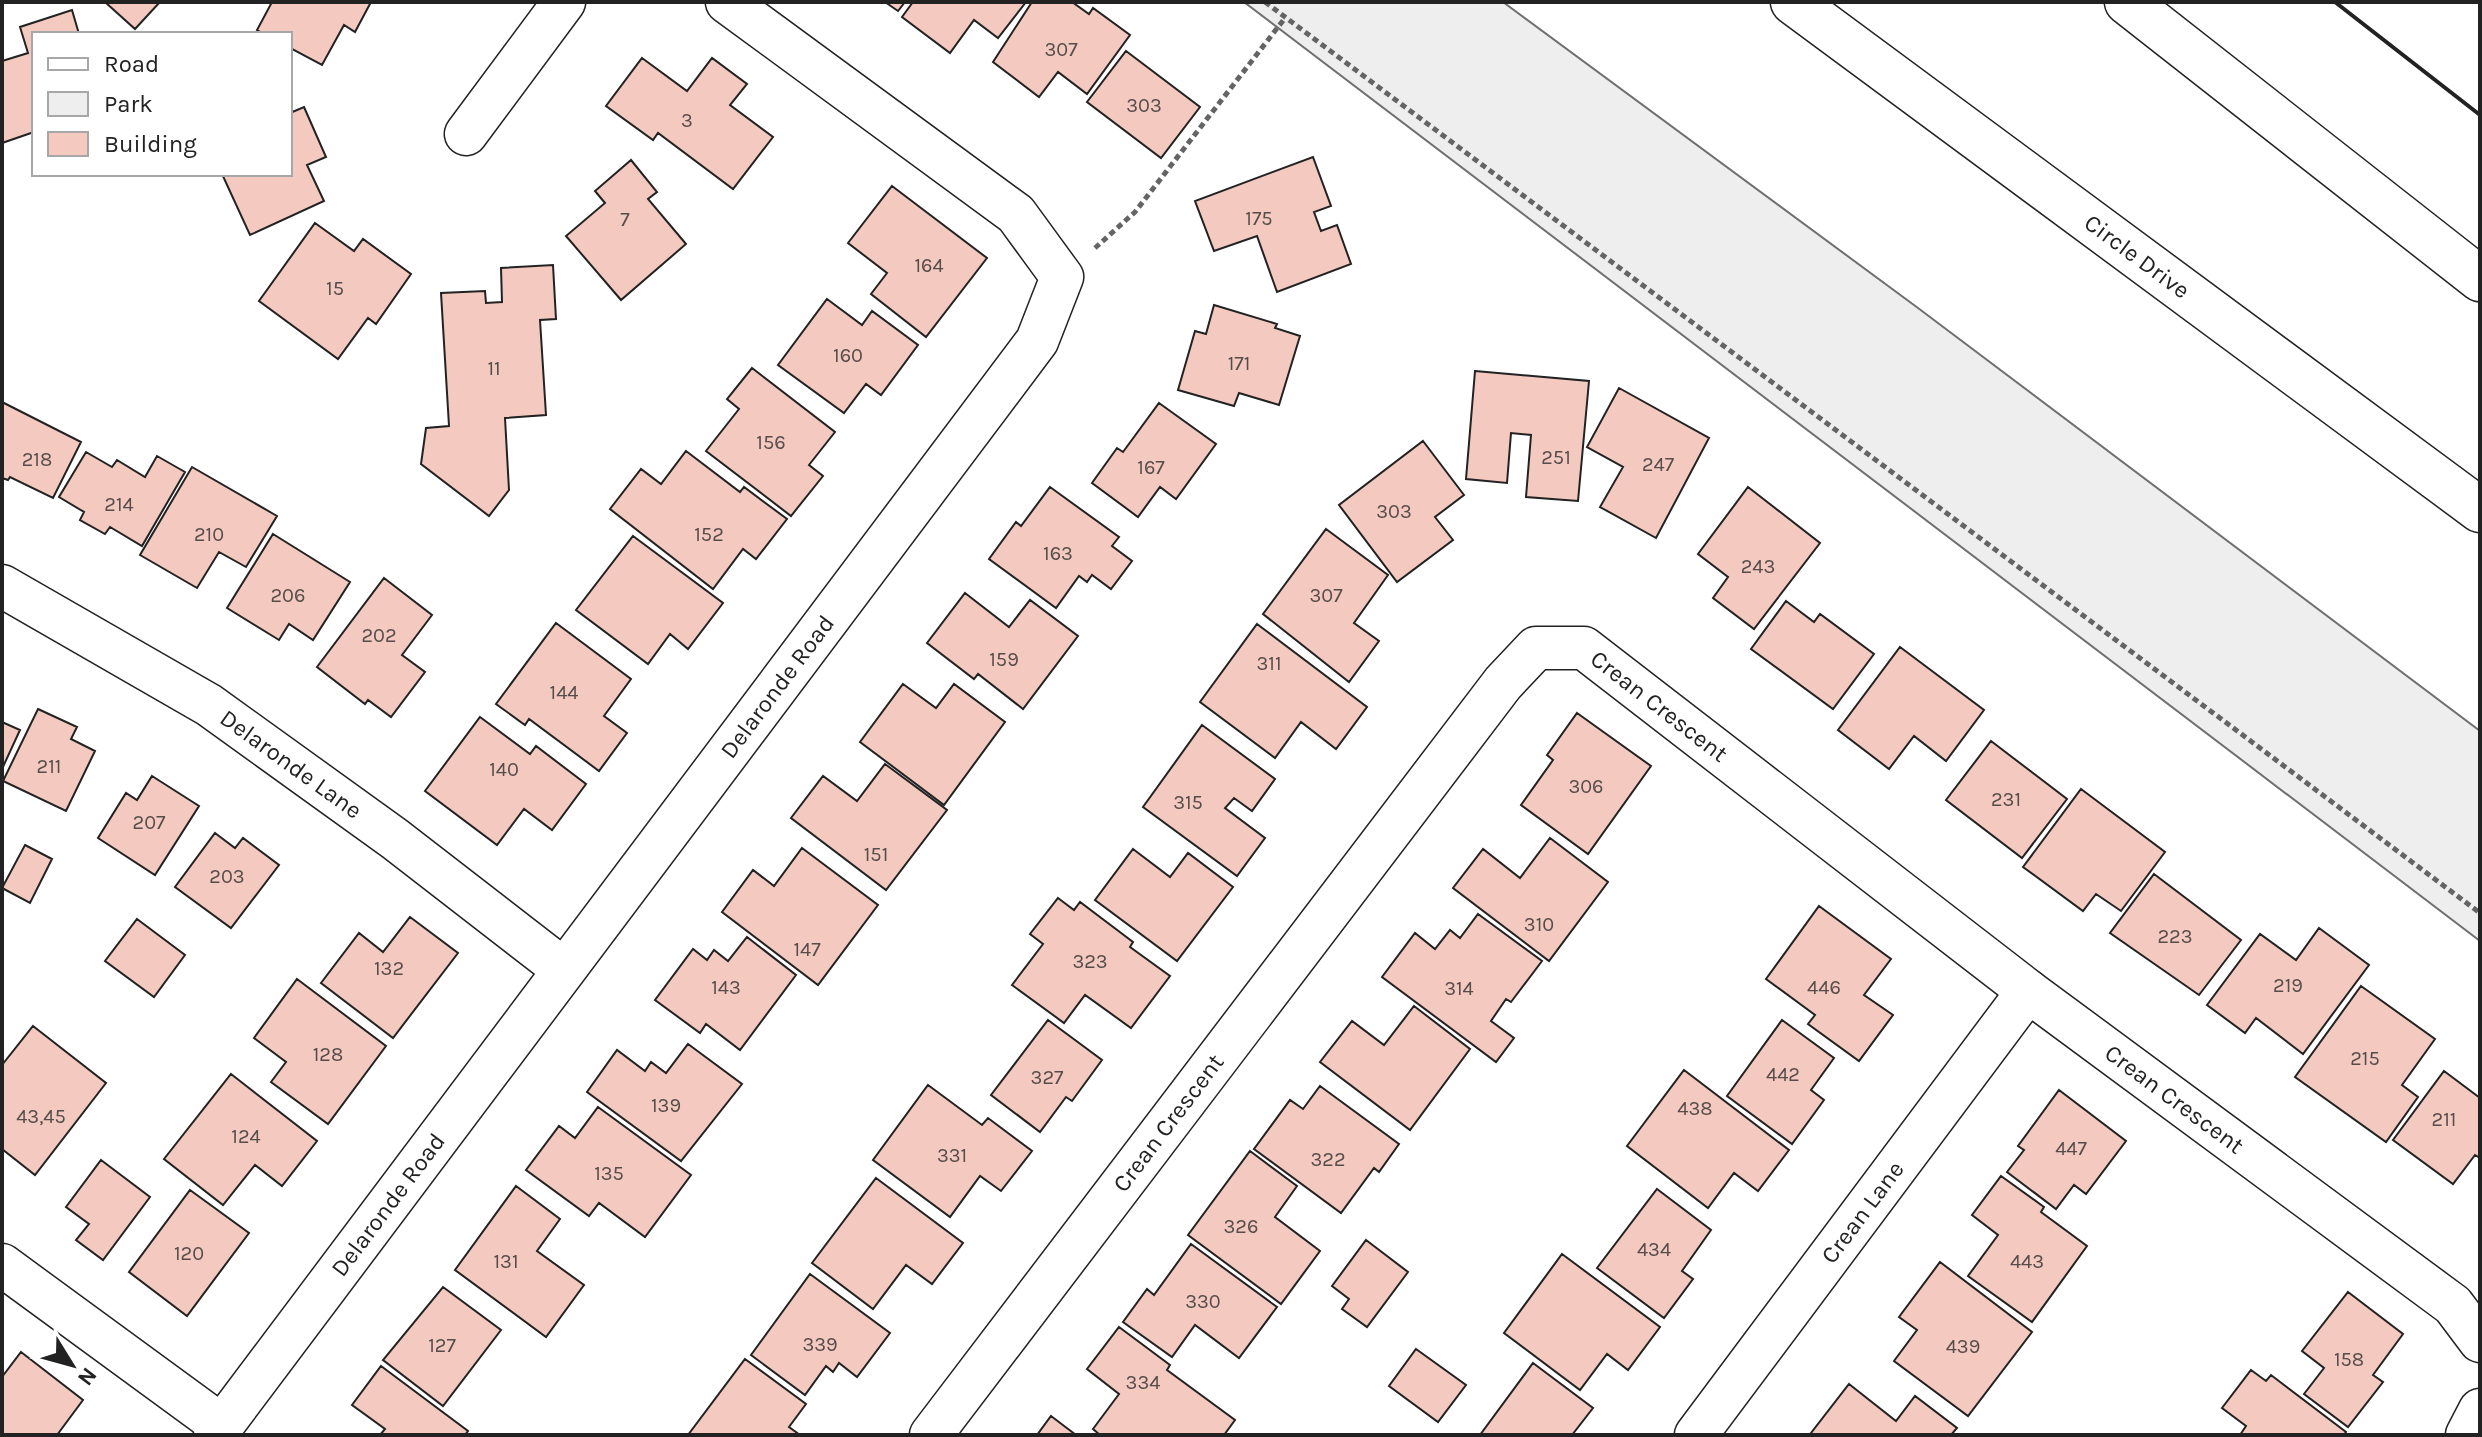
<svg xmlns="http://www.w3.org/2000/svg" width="2482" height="1437" font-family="Karla,sans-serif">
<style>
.green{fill:#eee;stroke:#6f6f6f;stroke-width:2}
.building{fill:#f3c9c0;stroke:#222;stroke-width:2}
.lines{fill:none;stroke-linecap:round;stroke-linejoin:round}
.street-casing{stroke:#222;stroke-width:45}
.highway-casing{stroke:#222;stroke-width:47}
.path{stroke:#646464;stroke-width:5;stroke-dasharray:6 4;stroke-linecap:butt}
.street{stroke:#fff;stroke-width:42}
.highway{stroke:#fff;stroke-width:44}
.wall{stroke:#222;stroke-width:4}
.labels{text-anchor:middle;stroke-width:6;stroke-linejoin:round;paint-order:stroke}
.number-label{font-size:20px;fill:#564c4a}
.street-label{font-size:24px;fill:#222;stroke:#fff}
</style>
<rect width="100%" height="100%" fill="#fff"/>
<path class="green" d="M1244 2H1503L1918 308 2480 731V941Z"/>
<path class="building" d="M105 2H160L135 29Z
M272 2H371L355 32 344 25 322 65 290 48V34H264L257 30Z
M885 2H905L898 11Z
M913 2H1026L998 38 974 20 950 53 902 17Z
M1032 2H1072L1089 14 1093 8 1130 35 1087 94 1058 72 1039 97 993 62Z
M72 10 79 34H34V132L2 143V61L28 53 20 27Z
M1126 51 1200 107 1161 158 1087 102Z
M642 58 687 91 712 58 747 84 730 105 773 137 733 189 658 133 653 140 606 106Z
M304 107 326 157 307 165 324 201 250 235 222 174H290V113Z
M1313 157 1331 206 1314 212 1321 231 1337 225 1351 264 1277 292 1257 236 1214 251 1195 201Z
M631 160 657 192 648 199 686 244 621 300 566 236 605 203 595 191Z
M892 186 987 258 926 337 871 294 887 273 848 243Z
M315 223 354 251 363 239 411 274 376 324 368 318 338 359 259 301Z
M553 265 556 319 540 320 546 415 505 418 509 490 489 516 421 464 426 428 449 426 441 293 485 291 486 303 502 302 501 268Z
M827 299 862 325 872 311 918 345 881 395 866 384 844 413 778 365Z
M1214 305 1277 324 1275 328 1300 336 1279 405 1239 393 1234 406 1178 390 1195 331 1206 334Z
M752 368 835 432 809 465 823 476 791 516 706 451 739 409 727 399Z
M1475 371 1589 381 1578 501 1526 497 1531 435 1511 433 1507 483 1466 479Z
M1619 388 1709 438 1656 538 1600 507 1623 467 1587 447Z
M2 402 81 442 53 498 10 477 8 480 2 478Z
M1159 403 1216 444 1176 499 1160 487 1138 517 1092 483 1117 448 1123 452Z
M1423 441 1464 495 1435 517 1453 540 1397 582 1339 505Z
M686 451 740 492 744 487 787 519 756 559 743 549 713 589 610 509 641 469 661 484Z
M86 452 112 467 117 460 145 477 157 456 185 472 142 546 110 527 105 534 80 520 84 512 59 497Z
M192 467 277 516 246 567 219 552 197 588 140 555Z
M1050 487 1119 537 1112 546 1132 561 1111 589 1092 575 1087 582 1079 576 1056 608 989 559 1016 522 1021 526Z
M1748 487 1820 543 1754 629 1713 598 1728 577 1698 554Z
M1326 529 1388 575 1354 623 1379 641 1349 682 1263 614Z
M273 534 350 582 313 640 289 624 279 640 227 608Z
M633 536 723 603 688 649 670 634 648 664 576 610Z
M384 578 432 615 402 655 425 672 391 717 368 700 365 704 317 667Z
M965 593 1009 627 1030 600 1078 636 1023 709 978 674 974 679 927 643Z
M1786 601 1814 622 1820 614 1874 654 1833 709 1751 649Z
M556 623 631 679 604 716 627 733 599 771 529 719 525 725 496 704Z
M1257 624 1367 707 1336 749 1301 722 1275 758 1200 702Z
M1900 647 1984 710 1946 761 1914 736 1889 769 1838 730Z
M903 684 936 708 954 684 1005 722 944 805 860 742Z
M38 709 77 727 71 739 95 751 66 811 3 781Z
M1577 713 1651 766 1588 854 1521 805 1553 760 1547 755Z
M480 717 530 754 536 746 586 784 552 830 524 809 497 845 425 791Z
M2 722 20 730 2 769Z
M1202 725 1275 779 1252 811 1234 798 1225 808 1265 838 1237 876 1143 807Z
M1991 741 2067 799 2022 858 1946 800Z
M885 764 947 810 886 890 791 818 823 776 857 801Z
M152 776 199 806 155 875 98 838 126 793 137 800Z
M2081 789 2165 852 2121 911 2096 894 2083 911 2023 867Z
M215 833 235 848 243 838 279 865 231 928 175 887Z
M1550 838 1608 882 1549 961 1453 888 1483 849 1520 878Z
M25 845 52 859 30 903 2 888Z
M802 848 878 905 818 985 722 912 753 870 774 886Z
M1133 849 1170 877 1188 853 1233 887 1177 961 1095 900Z
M2154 874 2241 940 2199 995 2110 933Z
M1058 898 1074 910 1080 902 1133 942 1130 947 1170 976 1131 1028 1085 995 1064 1023 1012 985 1043 944 1030 934Z
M1819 906 1891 959 1864 995 1893 1015 1859 1061 1808 1024 1815 1015 1766 979Z
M1478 914 1542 961 1511 1002 1506 999 1491 1021 1514 1038 1496 1062 1382 977 1415 933 1435 949 1450 930 1460 938Z
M410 917 458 953 393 1038 321 983 359 933 383 952Z
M137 919 185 955 154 997 105 961Z
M2319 928 2369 965 2303 1054 2256 1018 2245 1033 2207 1005 2260 934 2296 960Z
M747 937 796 975 740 1050 706 1024 700 1033 655 1000 693 949 707 960 714 950 728 961Z
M297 979 386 1046 328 1124 271 1082 286 1062 254 1038Z
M2361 986 2435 1039 2402 1085 2418 1097 2386 1142 2295 1077Z
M1414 1006 1470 1049 1410 1130 1320 1062 1352 1021 1384 1045Z
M1048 1020 1102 1060 1072 1101 1066 1097 1040 1132 991 1095Z
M1782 1020 1834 1058 1811 1090 1824 1100 1792 1144 1727 1096Z
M33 1026 106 1083 35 1175 2 1149V1065Z
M688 1044 742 1084 681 1161 587 1092 617 1050 645 1071 651 1062 666 1073Z
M1684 1070 1789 1150 1758 1191 1734 1173 1708 1208 1627 1146Z
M2444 1071 2480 1098V1158L2475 1155 2453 1184 2393 1140Z
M231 1074 317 1141 282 1186 255 1165 223 1205 164 1159Z
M928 1085 982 1125 988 1118 1032 1151 1001 1191 980 1176 950 1217 873 1160Z
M1320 1086 1399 1144 1379 1172 1374 1168 1341 1213 1254 1149 1290 1100 1303 1109Z
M2059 1090 2126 1141 2086 1194 2074 1185 2056 1209 2007 1172 2024 1150 2018 1146Z
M598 1107 691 1175 645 1237 599 1203 589 1216 526 1170 559 1126 575 1138Z
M1250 1151 1297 1186 1275 1217 1320 1251 1281 1304 1188 1235Z
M101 1160 150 1197 103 1260 76 1240 89 1224 66 1207Z
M2001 1176 2044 1207 2041 1212 2087 1246 2032 1322 1968 1276 1998 1235 1972 1215Z
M876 1178 963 1243 932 1284 906 1265 873 1309 812 1263Z
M516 1186 560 1219 537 1251 584 1285 546 1337 455 1270Z
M1657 1189 1711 1230 1682 1271 1693 1279 1664 1318 1597 1268Z
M190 1190 249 1233 187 1316 129 1272Z
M1366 1240 1408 1272 1367 1327 1342 1309 1349 1299 1332 1286Z
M1191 1244 1277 1307 1239 1358 1195 1325 1172 1357 1123 1322 1147 1289 1154 1295Z
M1562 1254 1660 1327 1628 1370 1607 1354 1580 1390 1504 1333Z
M1940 1262 2032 1332 1968 1416 1894 1361 1917 1330 1899 1317Z
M810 1274 890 1333 857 1377 839 1363 833 1372 826 1366 805 1395 751 1355Z
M443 1287 501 1330 443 1406 383 1360Z
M2348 1292 2403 1334 2373 1375 2383 1382 2348 1427 2304 1394 2324 1368 2302 1351Z
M1119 1327 1170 1365 1167 1370 1235 1420 1224 1435H1100L1093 1429 1119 1394 1087 1369Z
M1416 1349 1466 1385 1438 1422 1389 1386Z
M21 1352 83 1400 57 1435H2V1377Z
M745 1359 806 1404 789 1427 800 1435H688Z
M1533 1363 1593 1408 1572 1435H1480Z
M381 1366 468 1431 465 1435H380L385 1429 352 1405Z
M2251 1370 2266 1381 2271 1375 2346 1432 2344 1435H2240L2246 1426 2222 1408Z
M1849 1384 1896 1421 1915 1396 1957 1428 1951 1435H1814L1811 1433Z
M1051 1416 1076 1435H1037Z"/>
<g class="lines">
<defs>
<g id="street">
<path d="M466 134 564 2"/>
<path id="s1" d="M2 586 209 705 395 839 563 969"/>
<path d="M2 1265 222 1426"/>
<path id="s2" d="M215 1435 1037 341 1062 277 1016 214 727 2"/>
<path id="s3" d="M931 1435 1503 683 1536 648H1584L2028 991 2453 1305 2480 1341"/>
<path id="s4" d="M1696 1435 2028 991"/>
<path d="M2467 1435 2480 1410"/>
</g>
<g id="highway">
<path id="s5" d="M1793 2 2480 510"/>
<path d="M2127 2 2480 279"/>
</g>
</defs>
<use href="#street" class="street-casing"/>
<use href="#highway" class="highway-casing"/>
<path class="path" d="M1265 2 2480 913
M1095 248 1135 212 1285 18"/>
<use href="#street" class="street"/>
<use href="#highway" class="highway"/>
<path class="wall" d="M2335 2 2480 115"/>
</g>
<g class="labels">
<g class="number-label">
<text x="1061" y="56">307</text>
<text x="1144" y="112">303</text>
<text x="687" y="127">3</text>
<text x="1259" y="225">175</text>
<text x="625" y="226">7</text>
<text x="929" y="272">164</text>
<text x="335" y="295">15</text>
<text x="848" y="362">160</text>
<text x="1239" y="370">171</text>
<text x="494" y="375">11</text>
<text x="771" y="449">156</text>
<text x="1556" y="464">251</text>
<text x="37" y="466">218</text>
<text x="1658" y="471">247</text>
<text x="1151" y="474">167</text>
<text x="119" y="511">214</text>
<text x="1394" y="518">303</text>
<text x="209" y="541">210</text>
<text x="709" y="541">152</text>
<text x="1058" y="560">163</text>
<text x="1758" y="573">243</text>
<text x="288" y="602">206</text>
<text x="1326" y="602">307</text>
<text x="379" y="642">202</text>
<text x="1004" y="666">159</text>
<text x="1269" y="670">311</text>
<text x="564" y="699">144</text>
<text x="49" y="773">211</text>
<text x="504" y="776">140</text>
<text x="1586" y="793">306</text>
<text x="2006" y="806">231</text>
<text x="1188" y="809">315</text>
<text x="149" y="829">207</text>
<text x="876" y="861">151</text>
<text x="227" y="883">203</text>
<text x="1539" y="931">310</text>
<text x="2175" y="943">223</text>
<text x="807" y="956">147</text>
<text x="1090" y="968">323</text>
<text x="389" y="975">132</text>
<text x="2288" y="992">219</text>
<text x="726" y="994">143</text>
<text x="1824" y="994">446</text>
<text x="1459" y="995">314</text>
<text x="328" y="1061">128</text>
<text x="2365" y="1065">215</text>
<text x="1783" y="1081">442</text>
<text x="1047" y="1084">327</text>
<text x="666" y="1112">139</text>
<text x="1695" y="1115">438</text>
<text x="41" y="1123">43,45</text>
<text x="2444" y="1126">211</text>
<text x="246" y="1143">124</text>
<text x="2071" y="1155">447</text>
<text x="952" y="1162">331</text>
<text x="1328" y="1166">322</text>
<text x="609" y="1180">135</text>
<text x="1241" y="1233">326</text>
<text x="1654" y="1256">434</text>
<text x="189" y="1260">120</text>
<text x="506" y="1268">131</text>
<text x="2027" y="1268">443</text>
<text x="1203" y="1308">330</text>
<text x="820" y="1351">339</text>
<text x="442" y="1352">127</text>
<text x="1963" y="1353">439</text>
<text x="2349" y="1366">158</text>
<text x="1143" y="1389">334</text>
</g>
<g class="street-label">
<text dy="8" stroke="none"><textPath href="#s5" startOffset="428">Circle Drive</textPath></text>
<text dy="8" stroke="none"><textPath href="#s2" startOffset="936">Delaronde Road</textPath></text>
<text dy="8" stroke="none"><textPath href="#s3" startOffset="1136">Crean Crescent</textPath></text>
<text dy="8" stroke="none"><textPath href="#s1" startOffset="340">Delaronde Lane</textPath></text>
<text dy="8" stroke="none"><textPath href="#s3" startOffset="1784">Crean Crescent</textPath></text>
<text dy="8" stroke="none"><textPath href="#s3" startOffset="392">Crean Crescent</textPath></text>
<text dy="8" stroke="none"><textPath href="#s2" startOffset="288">Delaronde Road</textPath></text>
<text dy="8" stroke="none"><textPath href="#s4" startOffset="278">Crean Lane</textPath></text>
</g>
</g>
<rect width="2482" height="1437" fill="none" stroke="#222222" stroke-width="8"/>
<rect x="32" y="32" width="260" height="144" fill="#ffffff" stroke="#a7a7a7" stroke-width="2"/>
<rect x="48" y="58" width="40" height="12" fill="#ffffff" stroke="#a7a7a7" stroke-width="2"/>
<text x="104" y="72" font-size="24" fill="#222222">Road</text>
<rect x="48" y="92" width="40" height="24" fill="#eeeeee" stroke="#a7a7a7" stroke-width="2"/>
<text x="104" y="112" font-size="24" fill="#222222">Park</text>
<rect x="48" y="132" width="40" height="24" fill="#f3c9c0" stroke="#a7a7a7" stroke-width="2"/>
<text x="104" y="152" font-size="24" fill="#222222">Building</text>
<g transform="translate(72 1365) rotate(127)" stroke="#ffffff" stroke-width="6" paint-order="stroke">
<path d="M0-6L14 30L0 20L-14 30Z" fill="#222222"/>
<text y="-12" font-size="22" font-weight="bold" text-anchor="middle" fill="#222222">N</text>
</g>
</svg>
